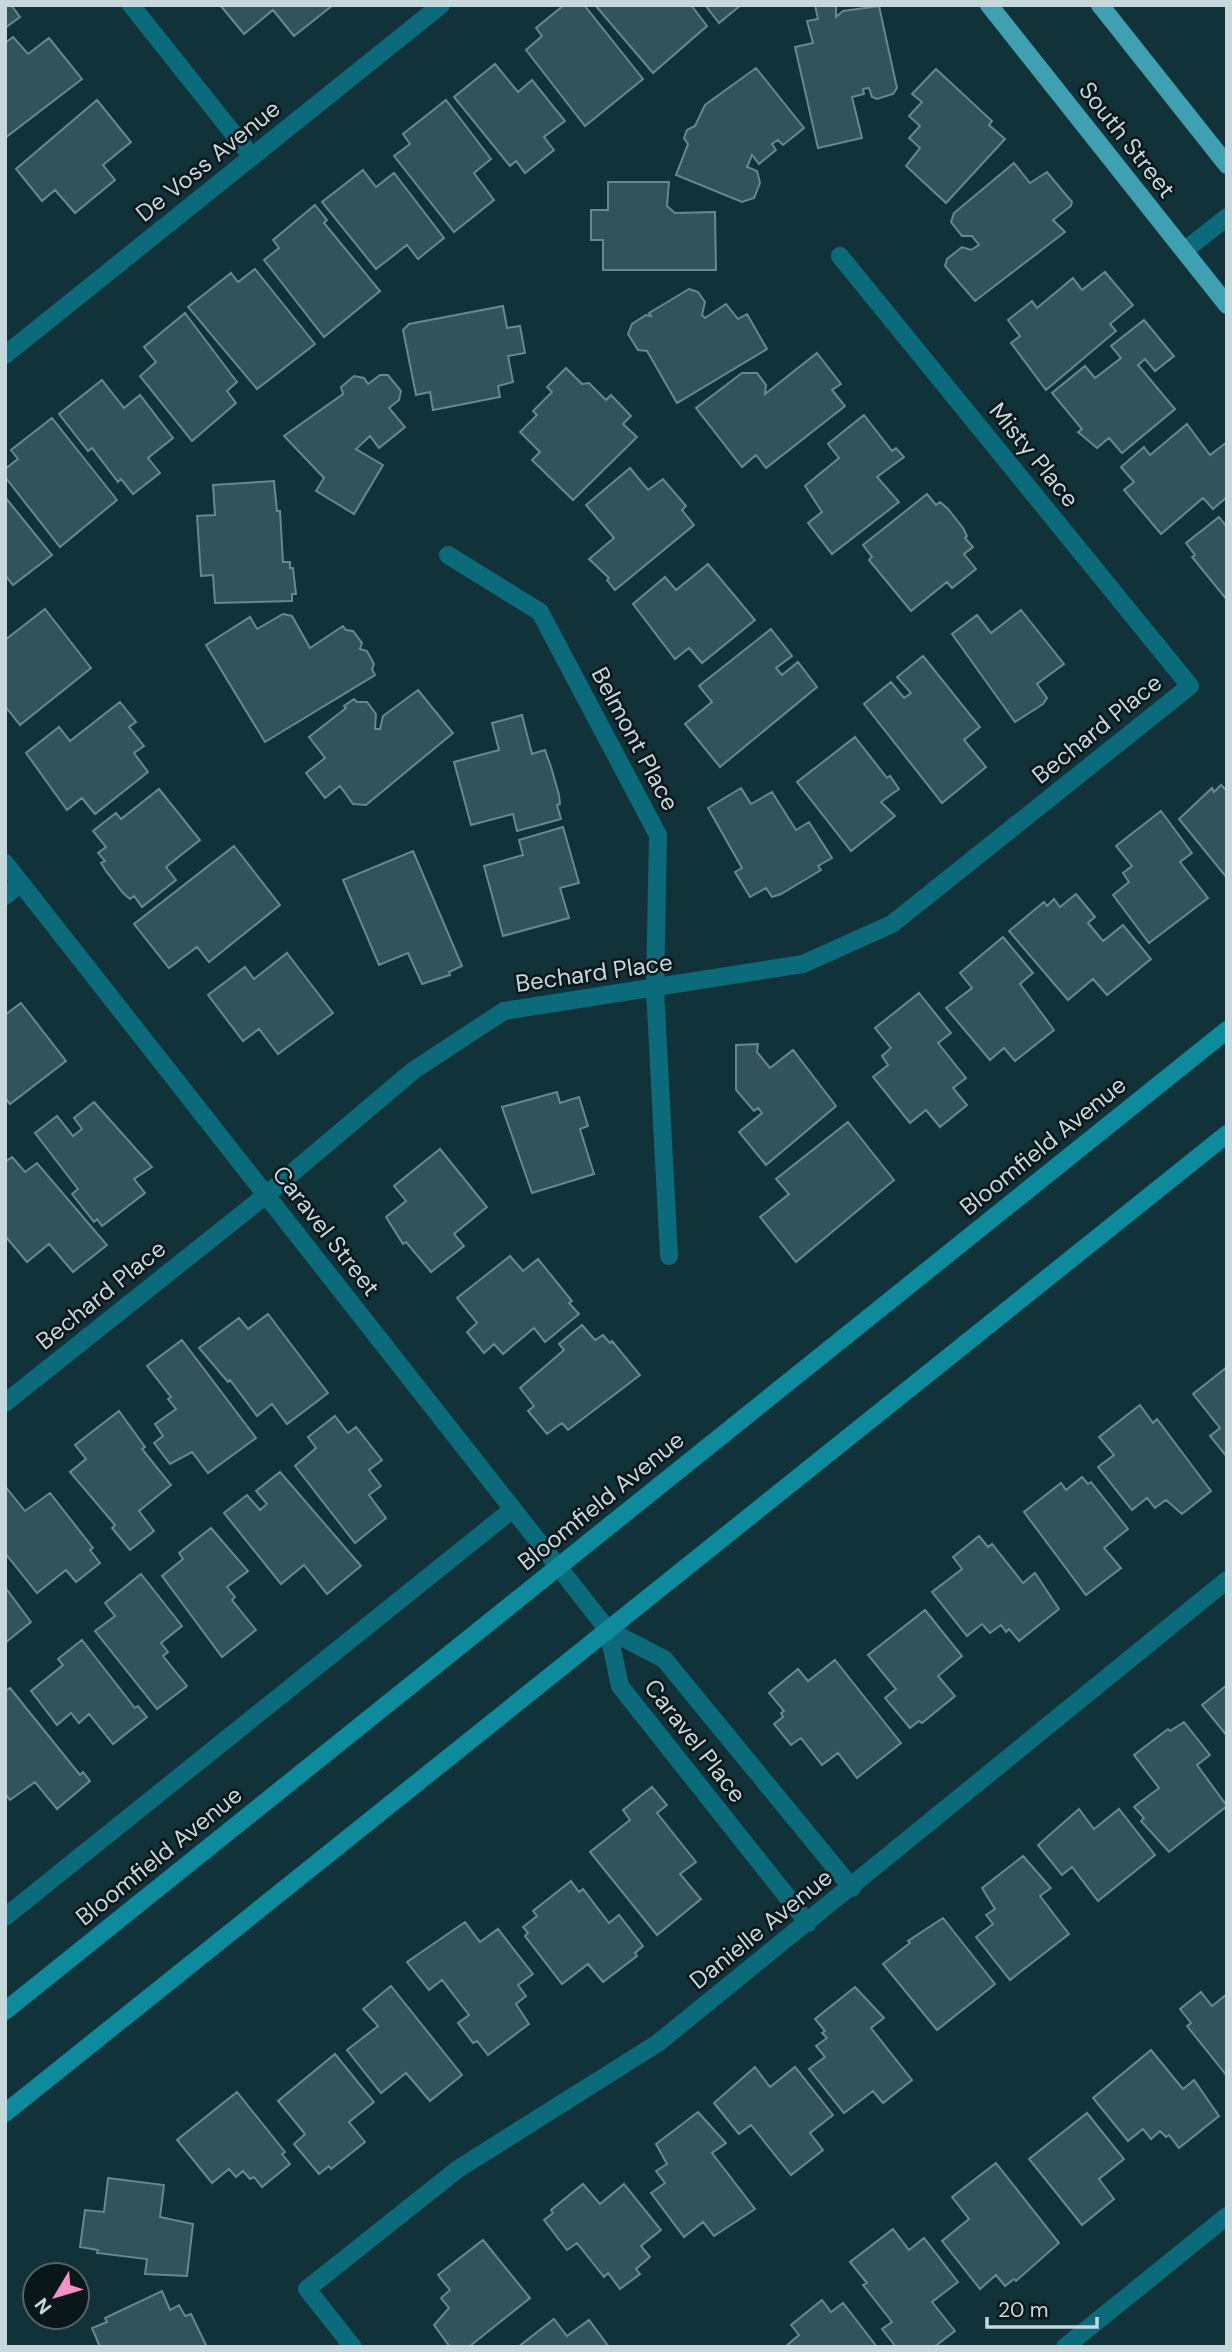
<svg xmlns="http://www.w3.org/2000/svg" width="1232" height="2352" font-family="'DM Sans',sans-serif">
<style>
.building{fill:#32535a;stroke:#668890;stroke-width:2}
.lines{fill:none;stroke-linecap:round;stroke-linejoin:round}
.street{stroke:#0b6b7a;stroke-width:18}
.secondary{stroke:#0e8a9d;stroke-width:18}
.primary{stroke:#3fa0b2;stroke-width:18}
.labels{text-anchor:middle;stroke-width:5;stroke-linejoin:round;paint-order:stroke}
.street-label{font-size:24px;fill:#c6d8dc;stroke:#09171a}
</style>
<rect width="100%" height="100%" fill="#103238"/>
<path class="building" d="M5 5H11L20 17 5 28Z
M220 5H333L294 36 273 10 244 34Z
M564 5H584L643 79 585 126 526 50 542 36 536 28Z
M595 5H691L707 26 653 73Z
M705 5H741L719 23Z
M815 5H836V17L843 11 879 6 897 88 893 94 877 99 872 97 869 88 863 89 864 94 852 97 862 138 818 148 795 47 813 43 807 21 818 19Z
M13 37 28 54 49 38 82 79 5 138V43Z
M495 64 518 92 532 80 565 121 544 137 554 150 525 173 516 161 510 166 454 97Z
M756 68 804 128 783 145 778 140 772 144 776 150 759 164 752 155 747 167 757 171 760 183 754 198 742 202 676 175 688 144 684 138 687 130 695 126 705 105Z
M936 69 992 121 989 125 1005 139 946 203 906 166 920 148 909 138 920 126 909 116 922 102 912 94Z
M97 100 131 142 103 165 115 180 75 213 55 190 42 201 16 169Z
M446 100 491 159 474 173 494 200 454 232 394 156 410 144 403 134Z
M1014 163 1030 183 1047 172 1072 202 1071 206 1053 220 1065 232 975 301 945 266 947 259 962 247 971 250 979 245 972 236H962L951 222 954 213Z
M363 170 376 187 394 173 444 238 418 259 407 245 376 269 322 202Z
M608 182H669L667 206 675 213 715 212 716 270H603V240H591V210H608Z
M315 205 327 220 324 223 380 291 324 337 264 260 279 248 273 240Z
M255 269 315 344 257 389 188 307 231 273 238 282Z
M1105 272 1133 305 1110 324 1116 331 1046 390 1011 343 1020 336 1008 320 1032 301 1037 308 1073 278 1082 290Z
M689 289 698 292 705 302 702 315 705 318 726 304 738 319 747 314 767 349 677 403 647 351 638 350 628 334 632 324 646 315 651 316 649 313Z
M503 306 507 328 520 326 525 353 508 356 513 382 498 386 500 397 433 410 430 392 416 395 403 330 409 324Z
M185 313 237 382 227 391 236 403 192 441 140 376 156 362 144 347Z
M1144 320 1174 356 1155 371 1145 359 1138 365 1175 409 1122 453 1109 438 1097 448 1078 432 1082 429 1052 393 1085 366 1095 378 1121 358 1111 346Z
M817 353 841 384 832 390 845 406 766 468 756 455 742 467 696 408 742 373H757L766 385 765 394Z
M566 368 582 384 589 383 606 400 611 395 631 416 623 424 637 437 573 500 532 460 540 452 520 432 537 415 533 411 552 392 547 387Z
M380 375H388L401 391 399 400 389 408 405 427 379 448 370 436 356 449 383 465 354 514 316 491 324 478 284 436 343 394 341 387 354 376 364 378 368 384Z
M102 380 124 408 140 395 173 438 148 458 160 473 133 494 121 479 118 482 92 448 88 451 59 414Z
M864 415 892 451 896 448 904 457 877 477 899 502 832 554 808 523 822 512 805 486 839 458 828 444Z
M52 418 117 500 60 547 5 477V469L18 459 11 450Z
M1187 424 1210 455 1227 442V497L1213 509 1203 498 1161 534 1124 490 1134 482 1121 467 1144 447 1150 455Z
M630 468 648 490 663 479 686 506 682 510 694 525 615 590 607 580 609 578 589 559 614 538 586 505Z
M274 481 277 511H280L283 562H290V568H293L296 594H292V601L215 603 213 575 201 576 197 516 215 515 213 485Z
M927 494 936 505 940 502 948 509 963 528 967 536 965 538 973 547 964 554 976 569 952 588 947 582 911 611 869 560 872 557 863 545Z
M5 497 52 555 13 585 5 575Z
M1219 517 1227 527V600L1192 557 1195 555 1186 543Z
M708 564 755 620 702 663 689 648 675 659 633 604 665 577 676 590Z
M45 609 91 668 20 725 5 706V640Z
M1021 610 1064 664 1037 684 1047 698 1043 704 1015 722 952 634 977 615 991 633Z
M283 614 292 616 310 648 343 626 346 630 353 631 362 643 360 649 367 651 374 664 372 669 375 675 265 742 206 645 250 617 257 629Z
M771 629 792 656 776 668 782 675 798 662 817 687 720 767 685 724 712 702 699 686Z
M923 656 980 727 964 740 986 767 942 803 864 704 891 682 904 698 911 693 897 677Z
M418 690 453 733 366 805 353 804 340 786 325 798 306 773 325 758 309 737 346 708 344 706 354 699 357 702H367L376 714 375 729H380L383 716Z
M120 702 136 722 129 727 144 746 134 753 148 772 95 814 82 798 67 810 26 753 59 727 70 741Z
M522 715 532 754 545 750 551 767 559 795 560 804 557 805 561 819 517 831 513 814 471 825 454 762 499 750 492 723Z
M855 737 887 778 890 776 899 789 881 802 895 816 851 851 797 782Z
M1221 785 1227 791V878L1179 819 1212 788 1214 792Z
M741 788 751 804 772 792 796 830 809 822 832 858 818 866 821 870 781 894 772 897 766 888 750 897 735 872 742 868 708 808Z
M159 789 200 840 166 867 176 880 142 907 134 896 130 899 123 893 106 871 101 863 105 861 98 853 106 847 93 831 116 813 121 819Z
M1161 811 1192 853 1180 862 1208 898 1149 943 1113 895 1129 882 1123 873 1132 866 1116 846Z
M563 827 579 883 560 888 569 918 503 936 484 866 523 855 519 840Z
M234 846 280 905 209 962 197 947 169 968 134 924Z
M413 851 462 966 449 972 450 975 422 984 408 953 379 965 343 880Z
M1076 894 1095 917 1088 923 1103 941 1123 925 1151 959 1107 995 1093 979 1068 1000 1009 931 1044 902 1047 906 1054 899 1060 907Z
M1003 937 1033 973 1020 984 1054 1030 1015 1061 1004 1048 990 1060 946 1008 972 988 960 973Z
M287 953 333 1013 278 1054 259 1029 243 1041 208 995 245 967 254 979Z
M919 993 951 1033 938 1043 966 1078 953 1088 967 1105 940 1127 926 1110 910 1123 873 1077 888 1065 882 1056 891 1048 875 1028Z
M21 1003 66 1061 10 1104 5 1098V1015Z
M758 1044 757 1052 770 1068 793 1050 836 1106 766 1165 739 1132 762 1113 758 1108 754 1111 736 1090V1045Z
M557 1092 560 1103 579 1097 588 1126 580 1129 594 1174 532 1193 502 1107Z
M94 1102 152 1167 134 1179 145 1193 102 1226 97 1219 94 1222 72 1194 78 1189 35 1133 57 1116 73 1136 82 1129 74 1118Z
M848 1122 894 1180 796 1262 760 1217 789 1194 776 1179Z
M440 1149 487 1207 454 1234 464 1246 431 1272 406 1242 403 1244 386 1217 406 1201 394 1186Z
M12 1157 25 1172 37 1163 107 1245 73 1272 49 1244 27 1262 5 1236V1162Z
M510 1256 523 1271 538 1259 572 1301 569 1303 579 1314 545 1342 534 1328 503 1354 494 1344 484 1353 467 1332 477 1323 457 1298Z
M268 1314 328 1393 287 1424 272 1404 257 1416 230 1380 228 1382 199 1348 239 1318 248 1329Z
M582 1325 595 1340 603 1335 610 1343 612 1341 640 1375 568 1430 562 1423 547 1434 528 1411 534 1406 520 1388 564 1350 559 1344Z
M182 1340 256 1438 208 1473 192 1452 170 1464 154 1443 163 1436 155 1424 176 1409 168 1399 171 1397 147 1366Z
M1227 1367V1457L1210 1436 1220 1428 1193 1394Z
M1140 1405 1153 1423 1157 1419 1211 1491 1182 1514 1166 1500 1155 1508 1147 1498 1132 1510 1098 1467 1114 1455 1099 1437Z
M119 1411 145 1447 142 1449 171 1485 139 1511 154 1531 130 1550 112 1528 115 1525 70 1472 86 1459 75 1445Z
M335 1416 348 1433 356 1427 382 1460 369 1470 381 1486 369 1495 386 1518 355 1543 295 1466 316 1448 308 1437Z
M280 1472 361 1566 327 1594 304 1565 281 1584 224 1513 247 1495 260 1510 267 1504 256 1491Z
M1082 1477 1088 1484 1091 1482 1128 1529 1104 1548 1121 1568 1086 1595 1024 1512 1061 1483 1066 1490Z
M5 1486 25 1511 50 1493 93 1548 90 1550 100 1563 76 1582 66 1570 37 1593 5 1553Z
M211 1528 248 1571 227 1587 235 1597 232 1600 256 1630 222 1657 162 1576 183 1559 179 1553Z
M979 1536 988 1547 992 1544 1023 1583 1035 1573 1059 1609 1019 1641 1009 1629 1006 1632 1001 1625 990 1633 982 1624 967 1636 932 1592 962 1569 953 1557Z
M141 1574 182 1626 161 1643 168 1652 163 1656 187 1686 157 1709 95 1631 115 1616 105 1603Z
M5 1587 31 1622 5 1643Z
M925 1610 962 1656 938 1676 955 1696 922 1723 919 1721 910 1728 885 1698 896 1689 868 1655Z
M82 1640 135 1708 138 1706 147 1717 113 1744 89 1714 79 1723 71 1713 57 1725 31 1691 63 1665 58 1659Z
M835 1660 901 1743 857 1778 838 1753 822 1765 801 1738 791 1745 774 1724 783 1717 781 1713 784 1711 769 1693 798 1669 808 1681Z
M1227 1685V1736L1202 1705Z
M10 1688 80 1775 83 1772 90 1781 57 1809 35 1782 10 1800 5 1794V1691Z
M1184 1722 1210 1755 1197 1765 1227 1806 1169 1852 1141 1821 1144 1818 1134 1807 1159 1788 1134 1755 1168 1729 1170 1731Z
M652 1787 667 1805 657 1813 696 1862 680 1874 701 1899 657 1935 590 1852 630 1820 623 1810Z
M1079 1809 1094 1829 1119 1809 1155 1855 1098 1901 1072 1867 1062 1875 1038 1845Z
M1023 1856 1051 1888 1040 1896 1069 1934 1010 1980 976 1937 993 1924 986 1915 995 1909 982 1888Z
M571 1881 579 1892 583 1889 609 1923 619 1915 643 1946 635 1953 637 1956 603 1982 588 1964 562 1984 525 1936 528 1933 523 1927 537 1916 533 1911Z
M943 1918 995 1984 937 2030 883 1964 910 1943 908 1941Z
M465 1922 480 1942 498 1929 533 1974 518 1985 526 1996 516 2004 529 2024 488 2055 477 2041 473 2043 458 2023 469 2015 442 1980 429 1990 407 1962Z
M391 1986 462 2075 430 2101 406 2073 381 2093 347 2050 378 2026 363 2009Z
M855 1987 884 2018 871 2028 912 2080 883 2103 873 2091 844 2113 809 2069 825 2057 816 2046 827 2038 822 2033 825 2031 815 2019Z
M1201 1992 1212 2006 1227 1994V2076L1187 2026 1191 2023 1180 2009Z
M1151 2050 1183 2089 1194 2080 1219 2116 1179 2148 1169 2135 1166 2137 1160 2131 1151 2139 1143 2129 1128 2141 1093 2098Z
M335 2054 374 2102 349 2122 365 2142 331 2169 329 2166 319 2174 294 2144 305 2134 278 2101Z
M755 2067 770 2087 795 2067 833 2115 810 2133 823 2150 791 2175 751 2125 739 2134 714 2103Z
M237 2092 285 2152 282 2154 290 2164 262 2187 254 2177 250 2179 243 2171 236 2177 229 2169 212 2183 177 2140Z
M698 2112 726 2143 712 2153 755 2209 714 2236 703 2222 684 2237 651 2193 665 2183 656 2171 667 2164 656 2144Z
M1087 2113 1124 2159 1099 2179 1114 2199 1082 2225 1029 2159Z
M996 2163 1059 2243 1016 2281 1014 2279 1005 2286 996 2275 980 2289 942 2241 969 2219 952 2197Z
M108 2178 164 2185 160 2217 193 2224 187 2276 145 2274 147 2259 97 2253 98 2250 80 2247 85 2210 104 2212Z
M583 2184 600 2204 624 2184 661 2230 641 2246 650 2257 636 2269 640 2274 620 2289 608 2273 604 2277 577 2243 567 2250 544 2220 553 2213 551 2210Z
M893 2229 909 2250 924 2238 958 2282 932 2302 955 2331 934 2347H896L882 2329 892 2322 863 2285 867 2283 850 2262Z
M483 2240 530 2298 470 2346 450 2347 434 2325 449 2308 441 2298 450 2290 438 2275Z
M162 2291 170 2310 179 2305 185 2316 191 2314 207 2347H100L92 2328 107 2322 105 2318Z
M822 2300 831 2312 843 2303 877 2347H785L799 2335 791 2325Z
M554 2319 567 2336 589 2320 609 2347H518Z"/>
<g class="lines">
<path class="street" d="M131 5 252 157
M1184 251 1227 217
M5 355 441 5
M448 555 540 612 658 835 655 989 669 1256
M5 863 608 1630 664 1659 852 1888
M5 896 21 883
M5 1403 266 1195 414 1070 504 1011 803 964 892 924 1190 686 840 256
M608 1630 620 1686 808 1923
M5 1917 513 1509
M353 2347 307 2289 458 2169 658 2043 1227 1580
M1065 2347 1227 2216"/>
<path class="secondary" d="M5 2011 1227 1030
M5 2113 1227 1134"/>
<path class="primary" d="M989 5 1227 305
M1100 5 1227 165"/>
</g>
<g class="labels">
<g class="street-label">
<text transform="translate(1127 140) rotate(52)" y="8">South Street</text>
<text transform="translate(208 161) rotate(-39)" y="8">De Voss Avenue</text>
<text transform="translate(1034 455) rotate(51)" y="8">Misty Place</text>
<text transform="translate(1097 729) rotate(-39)" y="8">Bechard Place</text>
<text transform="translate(635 739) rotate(62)" y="8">Belmont Place</text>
<text transform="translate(594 973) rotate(-8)" y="8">Bechard Place</text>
<text transform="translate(1043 1146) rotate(-39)" y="8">Bloomfield Avenue</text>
<text transform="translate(326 1231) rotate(52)" y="8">Caravel Street</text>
<text transform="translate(101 1295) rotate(-39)" y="8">Bechard Place</text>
<text transform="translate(601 1501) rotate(-39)" y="8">Bloomfield Avenue</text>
<text transform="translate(695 1741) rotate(52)" y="8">Caravel Place</text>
<text transform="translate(159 1856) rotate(-39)" y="8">Bloomfield Avenue</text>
<text transform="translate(761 1929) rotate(-39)" y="8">Danielle Avenue</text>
</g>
</g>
<rect width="1232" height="2352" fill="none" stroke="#c6d8dc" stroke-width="14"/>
<g transform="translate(56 2296) rotate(232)"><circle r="33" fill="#09171a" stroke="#556468" stroke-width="2"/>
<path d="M0-5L12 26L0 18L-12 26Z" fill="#f98fc9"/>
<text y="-10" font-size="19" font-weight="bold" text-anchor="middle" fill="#c6d8dc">N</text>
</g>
<path d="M987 2317v10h110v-10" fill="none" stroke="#c6d8dc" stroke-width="3.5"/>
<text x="998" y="2317" font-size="21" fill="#c6d8dc" stroke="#09171a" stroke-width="5" paint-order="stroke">20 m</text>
</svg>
